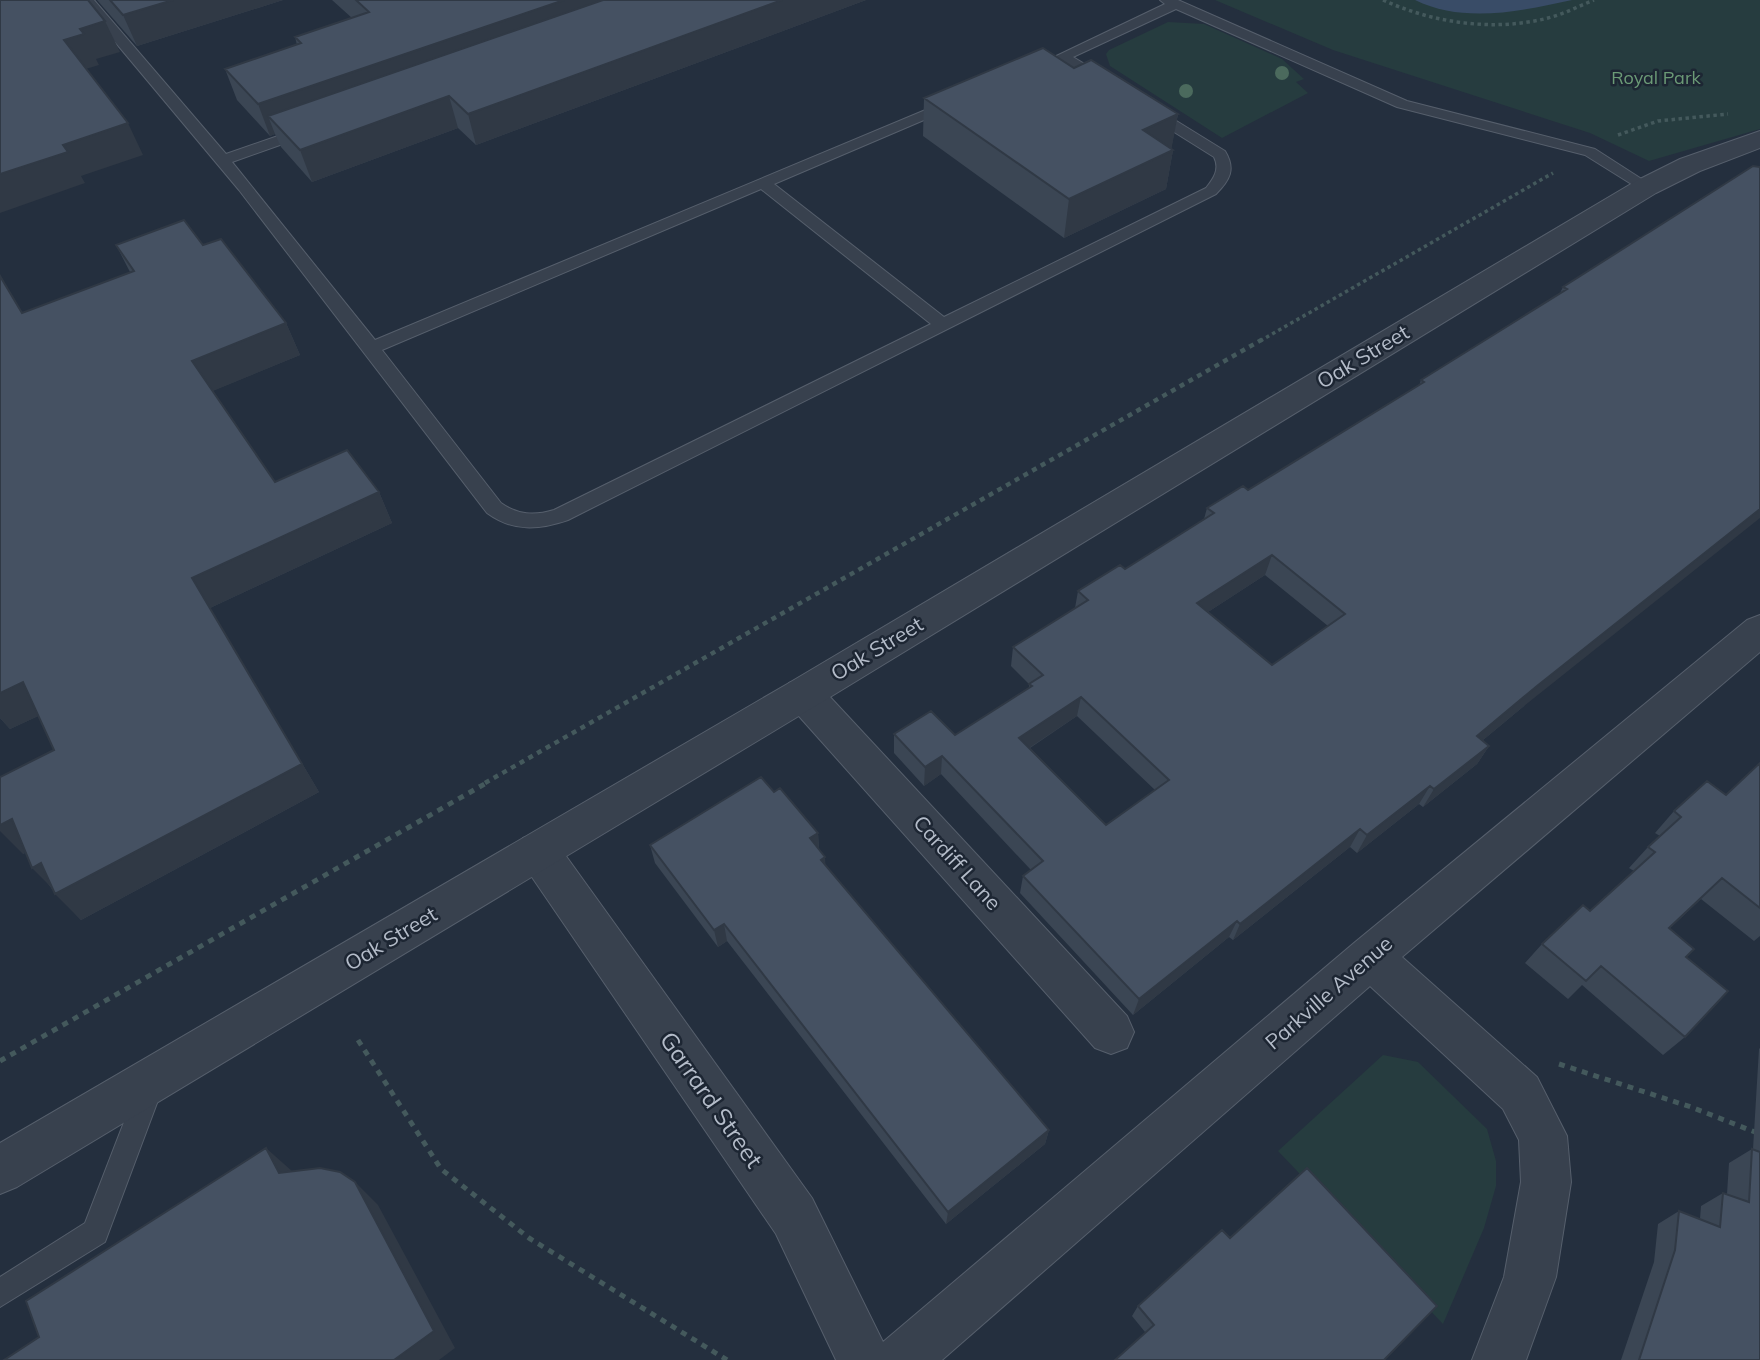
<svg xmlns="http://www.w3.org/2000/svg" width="1760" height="1360" font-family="Mulish,sans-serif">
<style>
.green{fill:#263c3f}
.water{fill:#394c67}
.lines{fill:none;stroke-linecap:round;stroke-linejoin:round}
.service-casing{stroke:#565f6c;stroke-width:2}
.minor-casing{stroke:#565f6c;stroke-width:2}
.tertiary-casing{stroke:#565f6c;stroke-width:2}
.path-far2{stroke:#44595c;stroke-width:3.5;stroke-dasharray:3.5 3.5;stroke-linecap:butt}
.path-far1{stroke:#44595c;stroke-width:4.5;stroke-dasharray:5 5;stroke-linecap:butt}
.path{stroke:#44595c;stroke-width:5;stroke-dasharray:6 6;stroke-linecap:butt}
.service{fill:#38414e;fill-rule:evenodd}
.minor{fill:#38414e;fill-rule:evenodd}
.tertiary{fill:#38414e;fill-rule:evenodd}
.tree{fill:#4b6a5d}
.wall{fill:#3b4654;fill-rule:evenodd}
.shaded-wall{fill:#303945}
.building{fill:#455162;stroke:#303945;stroke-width:2;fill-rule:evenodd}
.labels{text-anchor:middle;stroke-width:5;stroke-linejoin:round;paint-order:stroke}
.far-park-label{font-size:18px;fill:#6b9a76;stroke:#1d2633}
.street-label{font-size:21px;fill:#b4bcc9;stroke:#1d2633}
.near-street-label{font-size:24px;fill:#b4bcc9;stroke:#1d2633}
</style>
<rect width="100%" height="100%" fill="#242f3e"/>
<path class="green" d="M1215 0H1760V129L1649 161 1590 133 1333 50Z
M1168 22 1204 24 1282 59 1304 79 1296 82 1308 93 1222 138 1110 66 1106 54 1109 50Z
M1383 1055 1418 1062 1487 1129 1496 1161V1186L1484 1228 1443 1324 1278 1151Z"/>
<path class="water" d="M1415 0H1572C1521 11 1464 24 1415 0Z"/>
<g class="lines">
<defs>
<path id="service" d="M80 0H94L226 154 301 128H311L313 131 311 134 232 162 375 340 947 101 954 105 952 108 774 184 944 317 1206 188C1214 178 1220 169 1214 157L1147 115 1145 112 1147 109H1157L1225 151C1236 169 1230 180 1216 194L568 520C539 530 513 532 487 513L239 190ZM761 189 931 324 554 510C534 516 518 515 501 503L382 350Z
M1160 0H1178L1407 101 1595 149 1654 187 1651 190H1641L1585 155 1397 107 1176 9 1073 57 1106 77V83H1096L1062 62 1055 64 1048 60 1165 4Z
M150 1074 159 1078 163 1087 105 1242 0 1307V1277L85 1223 141 1078Z"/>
<path id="minor" d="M1760 615V652L1402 957 1537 1077 1567 1136 1571 1182 1556 1277 1526 1360H1472L1504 1277 1521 1182 1519 1140 1503 1109 1370 986 942 1360H836L776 1234 523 864 517 851 523 838 538 833 553 838 812 1198 883 1342 1354 943 1747 620Z
M803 678 817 683 1127 1016 1134 1032 1127 1048 1111 1054 1095 1048 789 705 784 694 789 683Z"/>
<path id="tertiary" d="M1760 131V148L1700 171 1656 193 817 705 17 1187 0 1194V1143L789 683 1636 181 1680 159Z"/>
</defs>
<use href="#service" class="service-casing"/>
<use href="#minor" class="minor-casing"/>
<use href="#tertiary" class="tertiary-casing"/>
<path class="path-far2" d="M1383 0C1433 23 1494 32 1548 18 1564 14 1579 6 1594 0
M1618 135 1658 121 1728 114
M1260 341 1553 173"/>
<path class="path-far1" d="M485 783 1263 339"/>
<path class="path" d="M358 1040 441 1169 529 1238 727 1360
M0 1061 488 782
M1559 1064 1691 1107 1760 1134"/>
<use href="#service" class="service"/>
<use href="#minor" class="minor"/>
<use href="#tertiary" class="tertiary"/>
</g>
<g class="tree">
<circle cx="1282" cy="73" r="7"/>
<circle cx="1186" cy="91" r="7"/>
</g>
<path class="wall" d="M97 0H283L137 46Z
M332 0H866L476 145 458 128 312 182 281 147 275 134 270 136 237 100 225 69 297 45 295 37 352 18Z
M1074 68 1178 114 1171 149 1173 150 1166 189 1064 238 923 136 924 98Z
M1753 166 1524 706 1483 740 1489 746 1477 764 1423 807 1419 804 1357 853 1350 847 1233 940 1229 937 1133 1015 1020 893 1023 876 1031 870 941 774 924 786 894 753V734L955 735 1029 688V684L1011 666 1013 647 1075 608 1078 591 1125 569 1204 519 1207 508 1248 490 1419 386 1421 380 1560 293 1563 287ZM1265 575 1328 626 1272 665 1208 612ZM1077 716 1155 790 1106 825 1030 748Z
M116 245H203L286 323 300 355 212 391 275 482 379 492 392 523 210 608 319 792 81 920 52 889 25 853 23 854 54 750 38 716 10 729 0 718V275L22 313 130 272Z
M1760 763V936L1754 941 1701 899 1669 929 1686 957 1685 1037 1663 1055 1582 985 1568 999 1525 963 1542 944 1590 911 1634 871 1629 868 1648 847 1660 836 1655 833 1674 811 1726 795Z
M774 792 818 833 819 849 826 866 1049 1130 1045 1144 946 1224 727 941 718 947 655 863 650 845Z
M1760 1048V1360H1621L1654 1262 1658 1224 1679 1211 1700 1219 1701 1206 1723 1193 1727 1194 1729 1163 1752 1149H1753L1759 1049Z
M1230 1238 1437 1306 1145 1332 1132 1316 1138 1306Z"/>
<path class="shaded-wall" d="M173 0H283L137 46 123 15Z
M564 0H658L268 116 275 134 270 136 258 104Z
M782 0H866L476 145 468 114Z
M105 21 120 52 96 59 99 65 79 71 64 40 80 29Z
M449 96 458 128 312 182 300 150Z
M1178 114 1171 151 1173 150 1166 189 1064 238 1069 199 1143 130Z
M128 123 143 155 81 176 85 183 0 213V174L63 145Z
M286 323 300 355 208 393 192 361Z
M379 492 392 523 210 608 319 792 81 920 55 894 57 893 32 868 192 578Z
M1760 509V518L1524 706 1465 755 1477 736 1537 686Z
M1272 555 1265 575 1191 623 1197 603Z
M23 682 47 712 10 729 0 718V693Z
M1081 697 1077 716 1017 756 1019 738Z
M1489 746 1477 764 1423 807 1434 789Z
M942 756 941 774 924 786 925 767Z
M1430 786 1419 804 1357 853 1367 835Z
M12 819 38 846 23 854 0 831V825Z
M1360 829 1350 847 1233 940 1240 924Z
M818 833 819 851 810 838Z
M825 857 826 874 821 860Z
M1237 921 1229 937 1133 1015 1139 999Z
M724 924 727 941 718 947 714 930Z
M1049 1130 1045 1144 946 1224 948 1212Z
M266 1148 293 1172 279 1173Z
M355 1182 378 1205 455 1348 439 1360H394Z"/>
<path class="building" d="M0 0H88L105 21 80 29 84 34 64 40 128 123 63 145 68 152 0 174Z
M110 0H173L123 15Z
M356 0H564L258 104 225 69 301 43 295 37 369 12Z
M603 0H782L468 114 449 96 300 150 268 116Z
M1043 48 1074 68 1091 60 1178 114 1143 130 1173 150 1069 199 924 98Z
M1753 166 1760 167V509L1537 686 1477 736 1489 746 1434 789 1430 786 1367 835 1360 829 1240 924 1237 921 1139 999 1023 876 1043 861 942 756 925 767 894 734 931 711 955 735 1032 686 1029 684 1043 675 1013 647 1088 600 1078 591 1120 565 1125 569 1214 513 1207 508 1243 486 1248 490 1424 382 1421 380 1567 289 1563 287ZM1272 555 1345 614 1272 665 1197 603ZM1081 697 1169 780 1106 825 1019 738Z
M184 220 203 245 221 239 286 323 192 361 275 482 347 450 379 492 192 578 302 764 55 894 41 863 32 868 12 819 0 825V777L54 750 23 682 0 693V276L22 313 134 271 116 245Z
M1760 763V908L1722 878 1669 928 1694 949 1686 957 1728 991 1685 1037 1601 966 1586 981 1542 944 1583 905 1590 911 1655 852 1648 847 1681 817 1674 811 1707 781 1726 795Z
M761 777 774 792 780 788 818 833 810 838 825 857 821 860 1049 1130 948 1212 724 924 714 930 650 845Z
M266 1148 279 1173 320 1168 340 1172 355 1182 434 1331 394 1360H4L39 1337 26 1301Z
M1752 1149 1760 1152V1360H1639L1675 1250 1679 1211 1720 1227 1723 1193 1749 1202Z
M1307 1168 1437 1306 1384 1360H1115L1154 1325 1138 1306 1222 1230 1230 1238Z"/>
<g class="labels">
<g class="far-park-label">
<text x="1656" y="84">Royal Park</text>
</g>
<g class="street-label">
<text transform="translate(1363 357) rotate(-31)" y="7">Oak Street</text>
<text transform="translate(877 649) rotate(-31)" y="7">Oak Street</text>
<text transform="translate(957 863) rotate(48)" y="7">Cardiff Lane</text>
<text transform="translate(391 939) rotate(-31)" y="7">Oak Street</text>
<text transform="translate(1329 993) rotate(-41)" y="7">Parkville Avenue</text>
</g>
<g class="near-street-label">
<text transform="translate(711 1100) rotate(55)" y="8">Garrard Street</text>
</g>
</g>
</svg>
